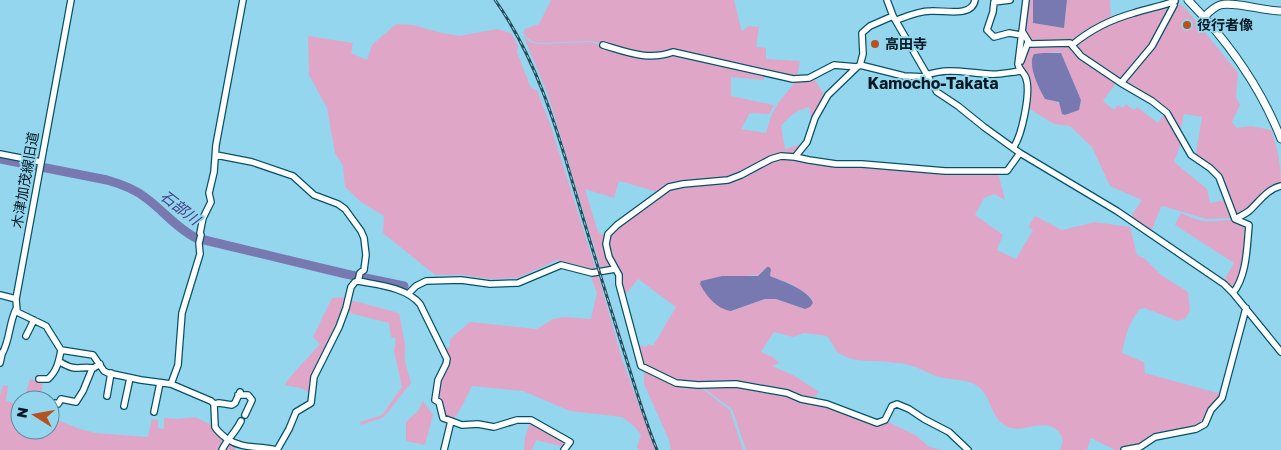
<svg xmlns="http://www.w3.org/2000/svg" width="1281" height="450" font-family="'Golos Text','Noto Sans JP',sans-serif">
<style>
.green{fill:#e0a6c8;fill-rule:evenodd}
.water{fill:#7979b1}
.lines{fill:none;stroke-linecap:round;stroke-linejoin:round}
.river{stroke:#7979b1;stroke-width:9}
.minor-casing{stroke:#055267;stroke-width:8}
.major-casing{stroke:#055267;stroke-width:9}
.minor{stroke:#fff;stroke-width:5.5}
.major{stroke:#fff;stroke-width:7}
.rail-casing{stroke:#294c59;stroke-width:3}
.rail{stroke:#94d6ee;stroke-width:1;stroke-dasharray:4;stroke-linecap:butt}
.poi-dot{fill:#b65120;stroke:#94d6ee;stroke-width:2}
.labels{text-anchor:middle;stroke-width:4;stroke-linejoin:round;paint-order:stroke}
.poi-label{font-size:14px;font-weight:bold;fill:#001821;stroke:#94d6ee;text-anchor:start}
.street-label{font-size:14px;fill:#001821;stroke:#94d6ee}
.water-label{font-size:15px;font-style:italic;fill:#443f86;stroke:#94d6ee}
.quarter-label{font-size:16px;font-weight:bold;fill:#001821;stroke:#94d6ee}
</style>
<rect width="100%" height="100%" fill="#94d6ee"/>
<path class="green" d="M551 0H734L742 32 748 26 759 27 756 47 766 48V59L800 61 797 78 673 50 651 56 591 41 538 43 531 41 523 33 525 29 539 24Z
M1027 0H1033L1034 9 1064 28 1067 0H1110L1111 19 1072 44 1029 41 1023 26Z
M1177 2 1186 9 1238 73 1236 97 1240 105 1232 122 1237 128 1251 126 1271 130C1278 149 1281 165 1281 184L1237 217 1222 182 1195 158 1202 117 1184 114 1180 134 1168 112 1122 83 1130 75 1175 8Z
M1170 5 1172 6 1151 45 1120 81 1082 55 1074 45 1112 21Z
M396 24 413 25 438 32 459 36 497 29 511 33 518 46 517 52 531 88 537 90 551 127 596 270 557 260 518 278 490 279 462 275H435L383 233 384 216 361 202 345 187 343 166 335 153 327 108 309 75 308 36 353 43 351 53 367 60 372 45Z
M523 35 530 42 538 44 591 42 636 55 672 53 764 76V80L731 77V96L774 105 769 114 750 113 741 129 766 133 771 116 778 103 796 81 813 77 825 96 812 121 809 107C796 110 789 117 781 126L785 149 805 143 795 155 781 154 728 178 668 186 658 192 619 181 614 198 585 189 598 232 605 236 606 253 611 267 601 269 548 95Z
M1029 44H1068L1117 82 1103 101 1114 110 1118 105 1123 108 1126 104 1134 110 1137 107 1158 123 1165 113 1182 140 1174 162 1207 189 1210 203 1225 200 1231 218 1206 219 1163 206 1161 207 1151 232 1132 219V215L1142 200 1110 186 1092 147 1070 126 1054 124 1028 108V86L1020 67ZM1058 52 1061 53 1081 100 1079 110 1065 115 1062 113C1062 101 1056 102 1045 99 1038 86 1029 69 1034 54Z
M781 157 807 161 998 173 1005 200 994 194 984 198 975 215 1003 235 997 250 1016 259 1033 230 1028 227 1035 216 1062 230 1095 222 1130 227 1137 255 1144 258 1161 275 1188 292 1190 311 1185 319 1177 321 1145 308 1140 309C1129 322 1125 337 1122 353L1144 362 1145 373 1221 394 1204 423 1199 426 1162 434 1139 446 1118 450H1115L1091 438 1087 450H1060C1063 444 1064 438 1059 432 1044 416 1024 434 1008 427 989 419 992 392 974 384 964 379 954 380 944 378 932 376 922 369 912 366 905 363 896 363 889 362 873 360 855 363 840 354 835 351 832 342 827 336L804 333 793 337 774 332 761 352 773 357 779 363 772 366 793 375 819 392 812 399 801 397 782 390 676 381 642 365 636 345 646 347 648 344 653 346 676 307 638 279 624 297 609 245 611 234 631 217 670 188 729 181ZM767 267 771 269 770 276 791 284 811 297 805 309 776 299H765L731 311 702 281 754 275 758 276Z
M1181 213C1188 216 1196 220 1204 221 1219 223 1235 214 1247 228 1246 244 1245 277 1232 288L1223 282 1234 263 1175 225Z
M590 274 598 275 622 359 655 450H639L637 447 641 435 634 426 622 417 570 411 523 391 472 386C466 398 461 410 452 421L445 419 436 399 440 380 448 366 444 348 450 347V339L470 322 537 329 553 319 564 317 591 319 597 293Z
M348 297 345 308 314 377 311 395 304 389 285 385C287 379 314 351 320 344L313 337 332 298Z
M350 300 399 313 405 344V362L411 383 384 417 361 425 360 422 382 415 402 387 394 351 396 338 391 337 389 323 346 312Z
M644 369 651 374 700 387 730 410 743 450H671L669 440 644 384Z
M30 379 43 383 40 400H24Z
M3 385 8 386 6 401 20 405V430H50V417L80 429 95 433 148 437 152 419 158 420V428L164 429V418L178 419 195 417 212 425 215 433 236 448 235 450H0V395Z
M736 386 781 393 817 403 874 424 886 421 917 436 929 447 943 450H746L732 409 702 387Z
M423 401 433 415 425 445 406 441V422L418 411Z
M531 421 563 440 565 444 564 447 536 440 532 450H524L525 437Z"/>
<path class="water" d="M1033 0H1067L1064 28 1033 23Z
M1043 53H1061L1081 100 1079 110 1065 115 1062 114 1059 102 1045 99C1039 89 1027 65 1034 54Z
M767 267H769L771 269 770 276C782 281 809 290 813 303L810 307 805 309 776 299H765L731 311C717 309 706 296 700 284L701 281 722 276H758Z"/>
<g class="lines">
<path class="river" d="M0 159 107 180C121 184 135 189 146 198 165 212 175 227 196 238L346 274 404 286"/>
<defs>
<path id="minor" d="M71 0 16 299 17 312 46 326 61 350 93 355 104 371 108 373 141 380 171 384 211 401 214 404 215 427C218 432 222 435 227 439 245 450 256 445 277 450
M887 0 893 16 937 92 958 106 984 127 1020 153 1117 211 1224 284 1233 293 1281 352
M1010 0 994 2 993 12 987 30 994 37 1009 33 1021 35
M1173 0 1174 5 1152 46 1121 83 1152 101 1167 113 1191 155 1210 168 1219 177 1235 219 1249 225C1247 246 1247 276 1233 293
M897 20C907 16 919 11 931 11 943 10 972 18 975 0
M1022 31 1030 44 1070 43 1081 56 1121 83
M603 45C627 52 648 61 673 52L793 79 809 78 834 65 857 67 860 65 904 76 927 77
M1072 45C1090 30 1112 19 1134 13 1148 8 1160 7 1175 1
M1021 61 1028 42
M860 65 863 54 862 33 870 26 893 16
M926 75C951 67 964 73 989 74 999 75 1011 72 1021 71
M1013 148C1022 136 1031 92 1026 78 1024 72 1019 70 1018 64L1026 0
M0 154 41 162
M216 155 252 162 293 176 314 195 338 204 345 209 361 231 364 238 366 255 364 270 360 273 358 281 355 282 351 287 346 308 339 327 314 377 311 403 296 412 289 429 277 450
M795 157 807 142 815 118 828 95 857 67
M1235 219C1239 217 1245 214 1249 211 1259 202 1267 189 1281 186
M358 281C378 285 406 287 420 304L447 359 446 364 438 380 435 400 439 402 443 418 462 425 478 424 494 427 517 420H531L570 442 564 450
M408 294 416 286 426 281 461 280 490 284 518 283 561 265 592 273 615 269
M0 295 16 299
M26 336 34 320
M0 353 2 354C10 340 9 323 16 309
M60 362C77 372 77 366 94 368
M0 363 2 354
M39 379H48C57 371 59 361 61 350
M171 384 178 365 182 313 200 254 199 243 201 235 200 233 203 218 211 202 209 193 214 172 216 145 243 0
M238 395H248L252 400 245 415
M107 396 111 373
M54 403 58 404 61 399 76 402 83 391 92 369 100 364
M214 404 219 403 232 405 235 403 240 392
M124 406 130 378
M154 412 160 383
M222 450C227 439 236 432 241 421
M444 450 451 421
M968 450 949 432 924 419 909 409 897 404 892 406 885 420 877 423 827 404 801 399 787 393 736 384 698 385 676 383 641 366 619 284V275L609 257 606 244 608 234 617 225 669 187 683 184 728 180 741 175 771 159 781 156 795 157 809 160 836 164H862L945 171H1007L1020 153
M1124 450 1140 447 1155 437 1196 429 1205 424 1211 410 1222 398 1246 308"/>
<path id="major" d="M1188 0C1227 40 1261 88 1281 139
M1204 17C1209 12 1214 7 1220 5 1233 1 1264 11 1281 11"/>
</defs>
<use href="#minor" class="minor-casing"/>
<use href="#major" class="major-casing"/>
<use href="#minor" class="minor"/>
<use href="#major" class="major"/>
<defs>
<path id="rail" d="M495 0C535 56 556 125 575 191 592 248 609 304 627 361 636 390 645 421 657 450"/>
</defs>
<use href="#rail" class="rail-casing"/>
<use href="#rail" class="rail"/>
</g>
<g class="poi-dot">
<circle cx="1187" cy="25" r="5"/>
<circle cx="875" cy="44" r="5"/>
</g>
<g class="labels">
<g class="poi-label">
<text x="1197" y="30">役行者像</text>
<text x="885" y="49">高田寺</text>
</g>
<g class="street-label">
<text transform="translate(25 180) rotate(-80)" y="5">木津加茂線旧道</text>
</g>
<g class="water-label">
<text transform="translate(180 208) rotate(38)" y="5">石部川</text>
</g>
<g class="quarter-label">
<text x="933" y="89">Kamocho-Takata</text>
</g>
</g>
<g transform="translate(35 415) rotate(281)"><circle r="24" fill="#94d6ee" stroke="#598a9c"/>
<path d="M0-4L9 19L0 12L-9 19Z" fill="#b65120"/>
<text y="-8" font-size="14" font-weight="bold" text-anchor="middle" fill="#001821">N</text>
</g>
</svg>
